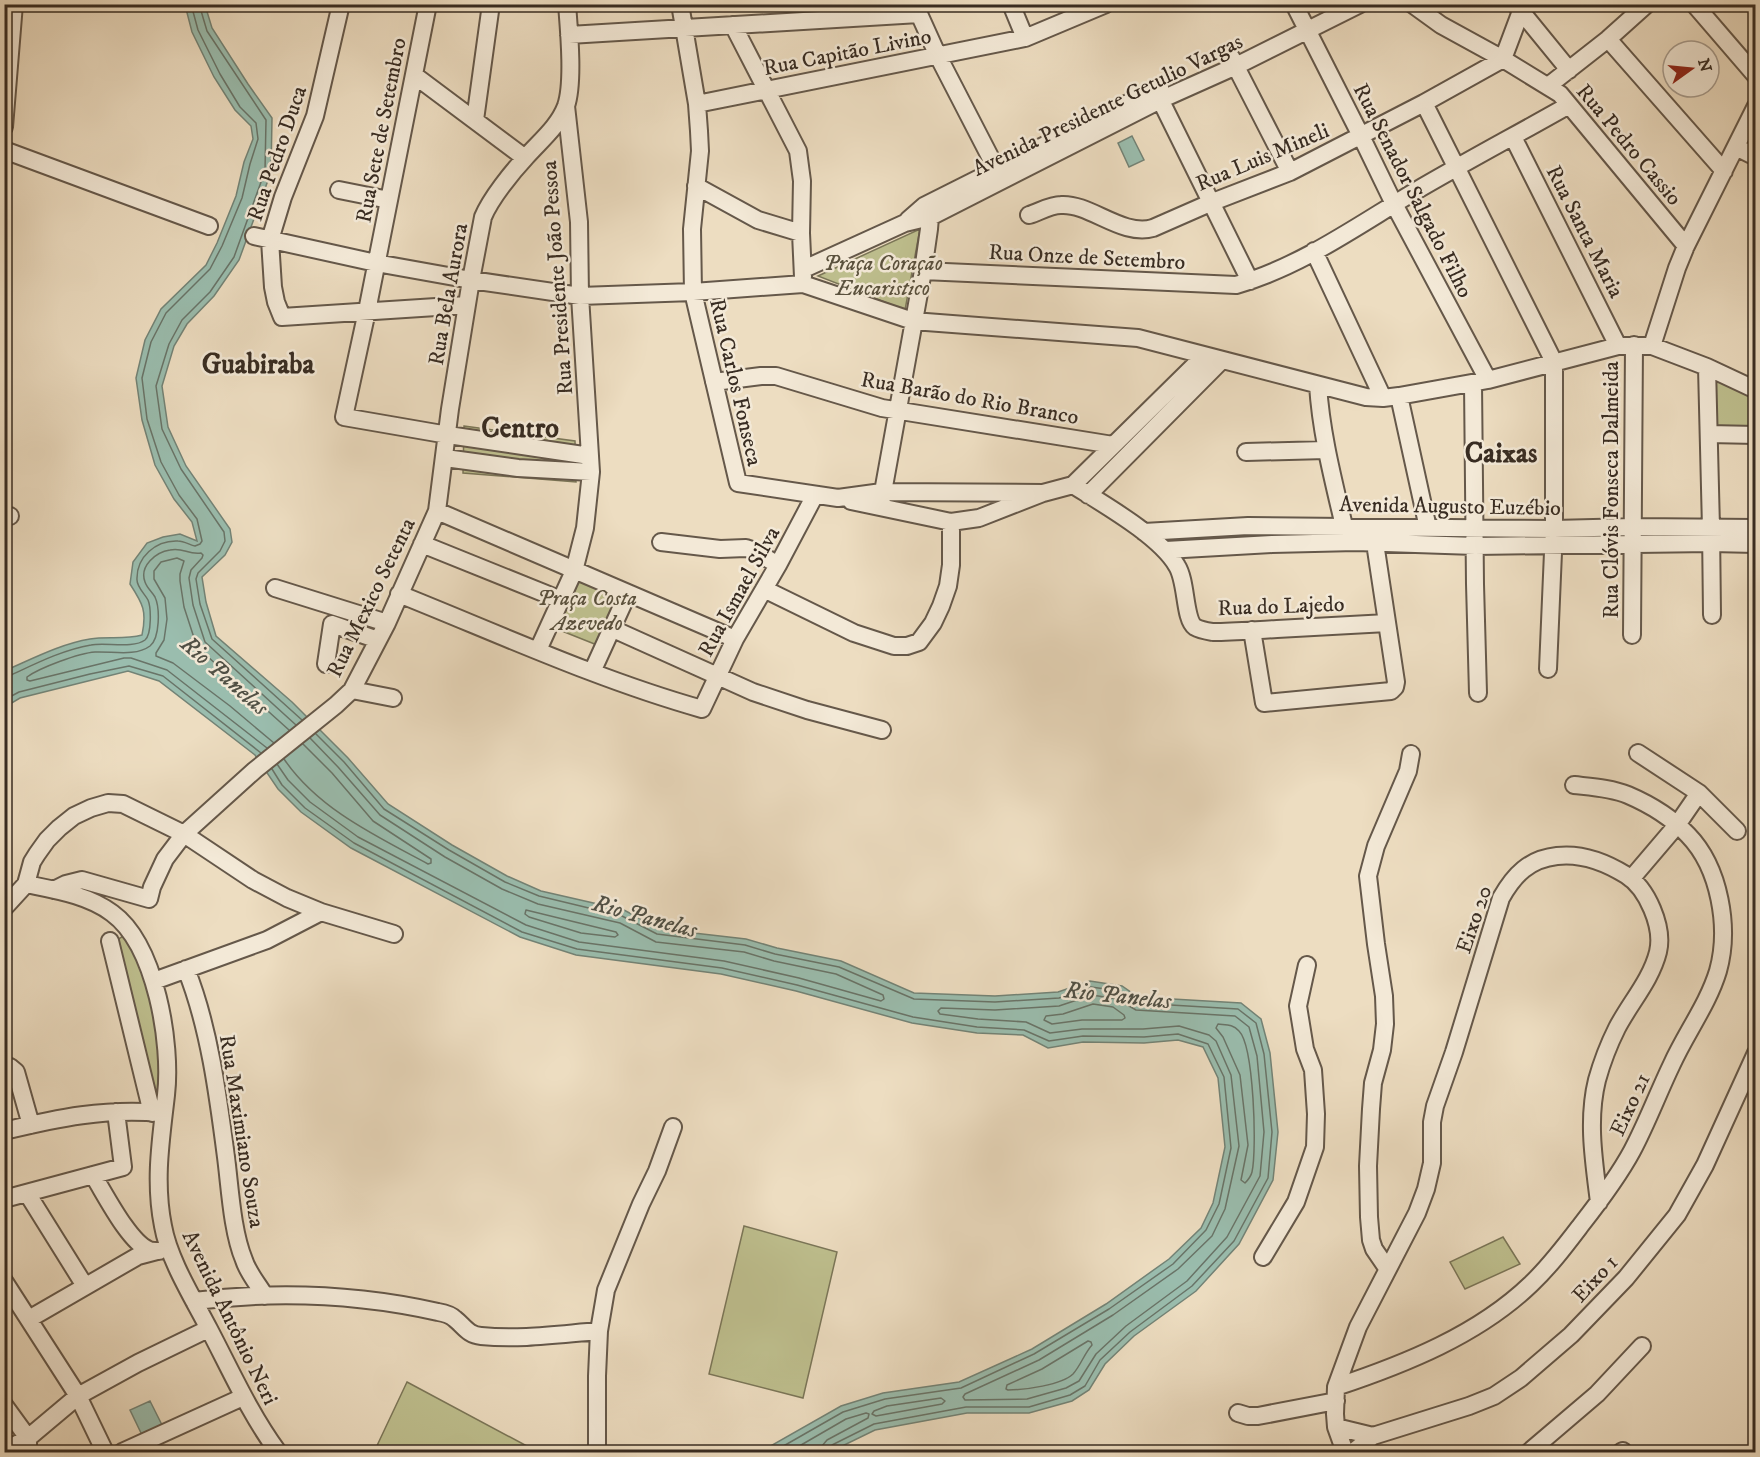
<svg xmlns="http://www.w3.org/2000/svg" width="1760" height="1457" font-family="'IM FELL DW Pica',serif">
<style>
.green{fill:#bebf8e;stroke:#7b7658;stroke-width:1.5}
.water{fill:#9abdae;stroke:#738376;stroke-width:1.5}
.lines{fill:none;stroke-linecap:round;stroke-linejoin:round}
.shore{stroke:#697468;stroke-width:1.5}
.minor-casing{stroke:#65584a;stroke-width:20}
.minor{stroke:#f3e9d7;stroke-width:16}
.labels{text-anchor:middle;stroke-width:5;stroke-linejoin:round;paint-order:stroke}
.street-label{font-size:22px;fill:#382c22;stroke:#f3e9d7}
.park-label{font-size:22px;font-style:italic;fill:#5a513d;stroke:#f3e9d7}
.water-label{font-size:24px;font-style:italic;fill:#505045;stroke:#f3e9d7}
.district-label{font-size:28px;font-weight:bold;fill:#382c22;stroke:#f3e9d7}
</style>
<rect width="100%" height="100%" fill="#edddc1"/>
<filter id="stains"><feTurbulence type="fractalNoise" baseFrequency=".00333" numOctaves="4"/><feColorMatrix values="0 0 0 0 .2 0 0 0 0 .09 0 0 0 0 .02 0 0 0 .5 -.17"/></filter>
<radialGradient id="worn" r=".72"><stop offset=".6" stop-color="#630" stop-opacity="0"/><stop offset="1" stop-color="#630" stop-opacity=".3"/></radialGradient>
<path class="green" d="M920 229 905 310 818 276Z
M1713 378 1755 397V428L1714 429Z
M464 426 575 441 576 482 463 473Z
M576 575 623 595 597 645 552 627Z
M125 935 134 947 154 1012 161 1053 157 1101 131 992 115 941Z
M744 1226 837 1252 803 1398 709 1374Z
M1503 1237 1520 1264 1465 1289 1450 1262Z
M407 1382 538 1452H374Z"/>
<path class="water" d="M185 5H205L212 28 248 84 272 118 271 172 239 260 214 296 187 324 174 346 162 386 168 427 186 466 230 529 232 542 225 555 202 577 206 602 216 636 292 702 348 758 388 804 452 845 507 876 541 891 624 910 659 929 746 939 777 948 841 961 914 993 995 996 1058 992 1090 981 1122 986 1138 997 1241 1003 1261 1019 1270 1053 1278 1132 1273 1180 1239 1244 1196 1291 1134 1336 1105 1364 1089 1390 1072 1401 1029 1413H967L875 1430 830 1452H760L841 1406 883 1393 959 1382 1032 1349 1106 1304 1169 1259 1201 1228 1213 1203 1225 1147 1218 1078 1203 1047 1178 1040 1144 1043 1083 1042 1048 1048 1023 1035 977 1033 912 1023 796 991 721 974 576 955 520 937 351 848 301 812 278 789 255 755 159 681 128 671 20 698 5 707 4 671C32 659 60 644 90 639 107 636 124 640 142 635 147 611 143 604 130 584L133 562 147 543 163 537 180 534 197 541 192 522 174 499 155 465 142 420 136 378 145 340 161 309 206 265 217 243 236 196 244 162 253 139 251 126 235 110 214 77 192 32Z
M1132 136 1144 160 1129 167 1118 143Z
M150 1401 162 1425 142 1435 130 1410Z"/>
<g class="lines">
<path class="shore" d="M199 4 207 31 266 120 265 171 234 257 210 292 182 320 169 344 156 386 162 429 181 469 224 532 225 541 220 551 198 573 196 579 200 604 212 639 302 720
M4 676H9C35 664 62 650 91 645 105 642 133 649 145 640 152 634 151 607 148 600 144 593 137 587 137 580 136 557 156 540 178 541 184 541 190 545 195 546L200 544 202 541 197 519 179 495 161 462 147 419 142 378 151 342 166 313 210 269 222 246 242 198 250 164 258 139 256 123 240 107 220 74 198 30 191 4
M4 700 19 692 90 674 129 666 163 676 261 753
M316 734 344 762 384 809 449 850 505 882 539 896 622 916 657 934 745 945 775 954 839 967 914 999 995 1002 1059 998 1091 987 1120 991 1137 1003 1238 1009 1256 1023 1264 1054 1272 1132 1268 1178 1234 1241 1192 1286 1130 1332 1100 1360 1085 1386 1070 1395 1029 1407H966L874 1424 832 1445 829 1452
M274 743 230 706 173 663 156 656V653L164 640 167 619 165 598 154 579V571L161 562 177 558 184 561 180 574V581L184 607 197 647 289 730
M267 748 167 670 131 658H124L30 681 27 680V677C39 668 79 653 95 652 112 651 135 657 150 646 160 638 160 608 155 597 152 592 147 588 145 582 139 566 156 552 170 550 183 547 188 555 201 553L203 555 202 558 191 570 189 578 193 605 205 642 296 725
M284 759C318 809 376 836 428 864L431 863V859L373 821 332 773 303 744
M277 764 288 780 310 802 358 837 526 925 579 942 724 961 799 978 881 1001 884 999 883 995 836 974 774 961 744 952 656 942 620 923 538 904 502 889 445 857 380 815 338 767 310 738
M272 769 282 785 305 808 354 843 522 932 577 949 722 968 797 985 913 1017 977 1027 1024 1030 1049 1041 1083 1036 1144 1037 1178 1034 1208 1044 1224 1077 1231 1148 1219 1204 1206 1230 1173 1264 1109 1309 1034 1354 961 1388 885 1399 843 1412 773 1452
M526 910 616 932 618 935 615 937 581 933 529 917 525 914Z
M1092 995 1117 999 1136 1010 1235 1016 1249 1027 1257 1056 1264 1132 1260 1176 1227 1237 1187 1281 1126 1326 1096 1354 1079 1381 1066 1388 1027 1399 965 1400 963 1397 965 1394 1039 1360 1113 1315 1178 1269 1212 1236 1225 1209 1239 1146 1231 1075 1216 1041 1209 1035 1179 1026 1143 1029H1082L1050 1033 1026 1022 978 1019 940 1014 938 1011 941 1008 995 1010 1059 1006Z
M1093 1004 1113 1007 1124 1015 1125 1018 1122 1020H1082L1052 1024 1044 1020 1046 1016 1063 1014Z
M1218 1024C1226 1025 1233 1024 1239 1031 1254 1046 1257 1150 1252 1172 1251 1176 1248 1180 1245 1183L1241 1180 1248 1145 1240 1075 1223 1037 1216 1028Z
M1088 1341 1091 1342 1092 1345C1084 1354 1081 1365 1073 1374 1062 1385 1024 1390 1008 1390L1006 1389 1007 1385 1042 1369Z
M941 1398 945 1401 942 1404 876 1416 872 1414 874 1411 887 1406Z
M789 1452 846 1419 866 1413 869 1414 868 1418 827 1440 822 1446V1452"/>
<defs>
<path id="minor" d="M341 4 315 116 283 197 270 240 273 287 276 302 282 317 467 305
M428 4 367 311 344 417 448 435 590 456
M680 4 697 104 699 131 700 151 692 229 693 292 738 483 838 498 882 492 1043 493
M1011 4 1025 38
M1294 4 1361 136 1394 204 1488 380
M1412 4 1441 25 1503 59 1560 94 1686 246
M1694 4 1756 76
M915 5 938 56 1001 178
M1516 5 1569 70
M733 25 798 151 802 181 801 233 803 277
M569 35 919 14
M1608 39 1724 171
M1231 57 1290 172
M414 75 525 158
M1548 86 1608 39 1647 4
M1156 91 1250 281
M1424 103 1554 362V529L1548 669
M697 104 1025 38 1106 4
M475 120 491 4
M4 127 14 4
M1513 137 1618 346
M1736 147 1756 157
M4 150 209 226
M696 186 758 220 801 233
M339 190 389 200
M1029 215C1039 212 1050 205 1061 205 1090 203 1122 237 1153 228L1210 203 1290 172 1424 103 1503 59 1521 11 1529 4
M908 220 924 206 1160 87
M254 236 376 263 471 280 580 296 693 292 803 284 913 321 1138 338 1366 397 1383 398 1399 396 1488 380 1618 346H1652L1707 367 1756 390
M1314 251 1383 398
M804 269 905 223 930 217 1160 100 1236 66 1360 4
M923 271 1236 285C1300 267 1357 226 1414 192 1465 162 1518 134 1569 105
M1652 346 1677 268 1686 246 1756 106
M1707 367 1711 528 1712 615
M714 382 761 376H776L882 408 1113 445
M1473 383 1475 584 1478 693
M1318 385C1321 433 1333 479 1344 526
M1399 396 1428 528
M1709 434 1756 435
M1246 452 1326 450
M445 458 518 468 591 472
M1073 485C1103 504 1160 536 1177 566 1187 582 1184 619 1195 627 1200 630 1207 631 1213 632 1234 632 1256 630 1277 629 1314 627 1350 625 1387 623
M1088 495 1221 361
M851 501 951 522 979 518 1043 493 1073 485 1204 356
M881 503 923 271 929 229 930 217 926 210
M437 511 735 639
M4 516H10
M1144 532 1248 526 1554 529 1633 527 1756 528
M661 542 720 549 746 548 755 551 778 565
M422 544 561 600
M1166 550 1272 544 1356 542 1475 546 1711 543 1756 544
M275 588 387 623
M764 589 854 633 894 646H907L919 642 933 623 941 606 948 586 951 565V522
M399 594C499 634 599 680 702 709L735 639 778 565 815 495
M613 629 753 692 807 710 882 730
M1252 630 1264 703 1391 691 1395 687 1396 682 1375 543
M1632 635 1634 345
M538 650 574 571 585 528 591 472 580 296 579 222 566 106
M326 664 332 624 378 640
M592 672 628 593
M352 690 393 698
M1638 753 1699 793 1737 831
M1631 879 1677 825 1699 793
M26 884C55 890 88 895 112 913 156 945 172 1044 166 1095 161 1139 154 1181 163 1226 169 1260 193 1298 209 1329 231 1371 250 1414 278 1452
M54 890 66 884 82 880 149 899 152 887 165 859 184 834 255 770 336 705 352 690 387 623 437 511 450 409 471 280 483 217C491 198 512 172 526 157 540 141 558 127 566 106 574 83 569 30 567 4
M4 908 26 884 32 862 37 854 47 840 59 828 74 816 91 808 108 803 123 804 184 834 253 880 287 898 321 912 394 934
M110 941 152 1113
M186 969C209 1026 218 1095 226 1157 230 1188 232 1231 244 1260 248 1273 258 1284 265 1296
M154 981 267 940 321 912
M4 1067H10L16 1072 31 1125
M4 1131C58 1118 105 1108 161 1113
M93 1175C105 1194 129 1242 149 1250 151 1251 157 1251 159 1251
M27 1193 85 1286
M4 1199 123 1167 116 1112
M1263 1257 1296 1202 1315 1147 1316 1114 1313 1070 1305 1049 1298 1006 1307 965
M1387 1268 1374 1249 1371 1240 1369 1217 1368 1166 1371 1109 1373 1083 1382 1050 1385 1024 1384 996 1376 944 1368 876 1376 846 1408 771 1411 754
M4 1281 78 1396 105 1452
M194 1301C275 1291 358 1294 438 1312 444 1313 451 1315 455 1319 464 1326 468 1335 481 1336 520 1340 560 1334 599 1331
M29 1319 138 1256 157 1251
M1336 1387C1405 1364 1478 1335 1531 1284 1550 1266 1565 1246 1581 1225 1599 1202 1618 1177 1632 1151 1647 1123 1658 1093 1672 1064 1686 1033 1708 1004 1718 971 1730 928 1720 868 1688 835 1671 817 1649 804 1628 795 1611 788 1592 787 1574 785
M4 1405 28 1438V1452
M1238 1413 1248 1416H1258L1336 1401
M1336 1427 1373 1436
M4 1451 28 1438 78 1396 138 1363 208 1329
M122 1452 243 1397
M597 1452V1376L599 1331 606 1290 641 1204 657 1171 673 1127
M1345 1452 1336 1427 1335 1414 1336 1387 1358 1327 1417 1213 1426 1189 1432 1163V1122L1435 1106 1454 1052 1501 898C1514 875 1529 859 1557 856 1582 853 1605 862 1626 875 1647 888 1664 927 1658 952 1651 980 1630 1003 1617 1028 1609 1044 1602 1062 1597 1080 1587 1120 1594 1162 1599 1202
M1353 1452 1373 1436 1469 1406 1494 1396 1521 1378 1571 1335 1626 1278 1677 1215 1705 1165 1756 1053
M1529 1452 1597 1394 1642 1346
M1621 1452 1623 1451"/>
</defs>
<use href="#minor" class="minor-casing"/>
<use href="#minor" class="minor"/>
</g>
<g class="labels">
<g class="street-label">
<text transform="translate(847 51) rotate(-11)" y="8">Rua Capitão Livino</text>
<text transform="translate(1107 104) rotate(-26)" y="8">Avenida Presidente Getulio Vargas</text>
<text transform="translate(380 130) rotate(-79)" y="8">Rua Sete de Setembro</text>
<text transform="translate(1630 144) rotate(50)" y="8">Rua Pedro Cassio</text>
<text transform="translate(276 153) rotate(-71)" y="8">Rua Pedro Duca</text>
<text transform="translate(1262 156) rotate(-23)" y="8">Rua Luis Mineli</text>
<text transform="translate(1414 190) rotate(63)" y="8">Rua Senador Salgado Filho</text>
<text transform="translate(1586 231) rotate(63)" y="8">Rua Santa Maria</text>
<text transform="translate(1087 256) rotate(3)" y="8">Rua Onze de Setembro</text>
<text transform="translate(556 278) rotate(-94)" y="8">Rua Presidente João Pessoa</text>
<text transform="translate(447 294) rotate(-80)" y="8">Rua Bela Aurora</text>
<text transform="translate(737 382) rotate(77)" y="8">Rua Carlos Fonseca</text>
<text transform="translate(970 397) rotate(10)" y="8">Rua Barão do Rio Branco</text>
<text transform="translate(1610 490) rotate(-90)" y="8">Rua Clóvis Fonseca Dalmeida</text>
<text transform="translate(1450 505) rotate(1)" y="8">Avenida Augusto Euzébio</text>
<text transform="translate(738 591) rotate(-61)" y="8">Rua Ismael Silva</text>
<text transform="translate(370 597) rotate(-64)" y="8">Rua Mexico Setenta</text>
<text transform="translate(1281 605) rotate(-2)" y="8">Rua do Lajedo</text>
<text transform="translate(1473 919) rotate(-71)" y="8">Eixo 20</text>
<text transform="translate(1629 1104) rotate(-65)" y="8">Eixo 21</text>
<text transform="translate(243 1131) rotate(81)" y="8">Rua Maximiano Souza</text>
<text transform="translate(1594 1278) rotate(-47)" y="8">Eixo 1</text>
<text transform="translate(231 1317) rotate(64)" y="8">Avenida Antônio Neri</text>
</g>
<g class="park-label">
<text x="883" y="270">Praça Coração<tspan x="883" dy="25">Eucaristico</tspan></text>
<text x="587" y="605">Praça Costa<tspan x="587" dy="25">Azevedo</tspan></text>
</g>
<g class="water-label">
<text transform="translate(225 675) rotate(41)" y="8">Rio Panelas</text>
<text transform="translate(645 916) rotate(15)" y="8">Rio Panelas</text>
<text transform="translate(1118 995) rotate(6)" y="8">Rio Panelas</text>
</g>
<g class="district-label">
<text x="258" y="373">Guabiraba</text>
<text x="520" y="437">Centro</text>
<text x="1501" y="462">Caixas</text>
</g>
</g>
<rect width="1760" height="1457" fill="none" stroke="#edddc1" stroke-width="24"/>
<rect x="6" y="6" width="1748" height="1445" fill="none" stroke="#382c22" stroke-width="3"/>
<rect x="12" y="12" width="1736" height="1433" fill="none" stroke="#382c22" stroke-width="1.5"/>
<g transform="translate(1691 69) rotate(75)"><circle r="28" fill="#f3e9d7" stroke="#a89d8f" stroke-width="1.5"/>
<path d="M0-4.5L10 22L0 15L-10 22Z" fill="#8f2418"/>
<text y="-9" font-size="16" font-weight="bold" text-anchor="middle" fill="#382c22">N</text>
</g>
<rect width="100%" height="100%" filter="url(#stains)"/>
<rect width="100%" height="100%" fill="url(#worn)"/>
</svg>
